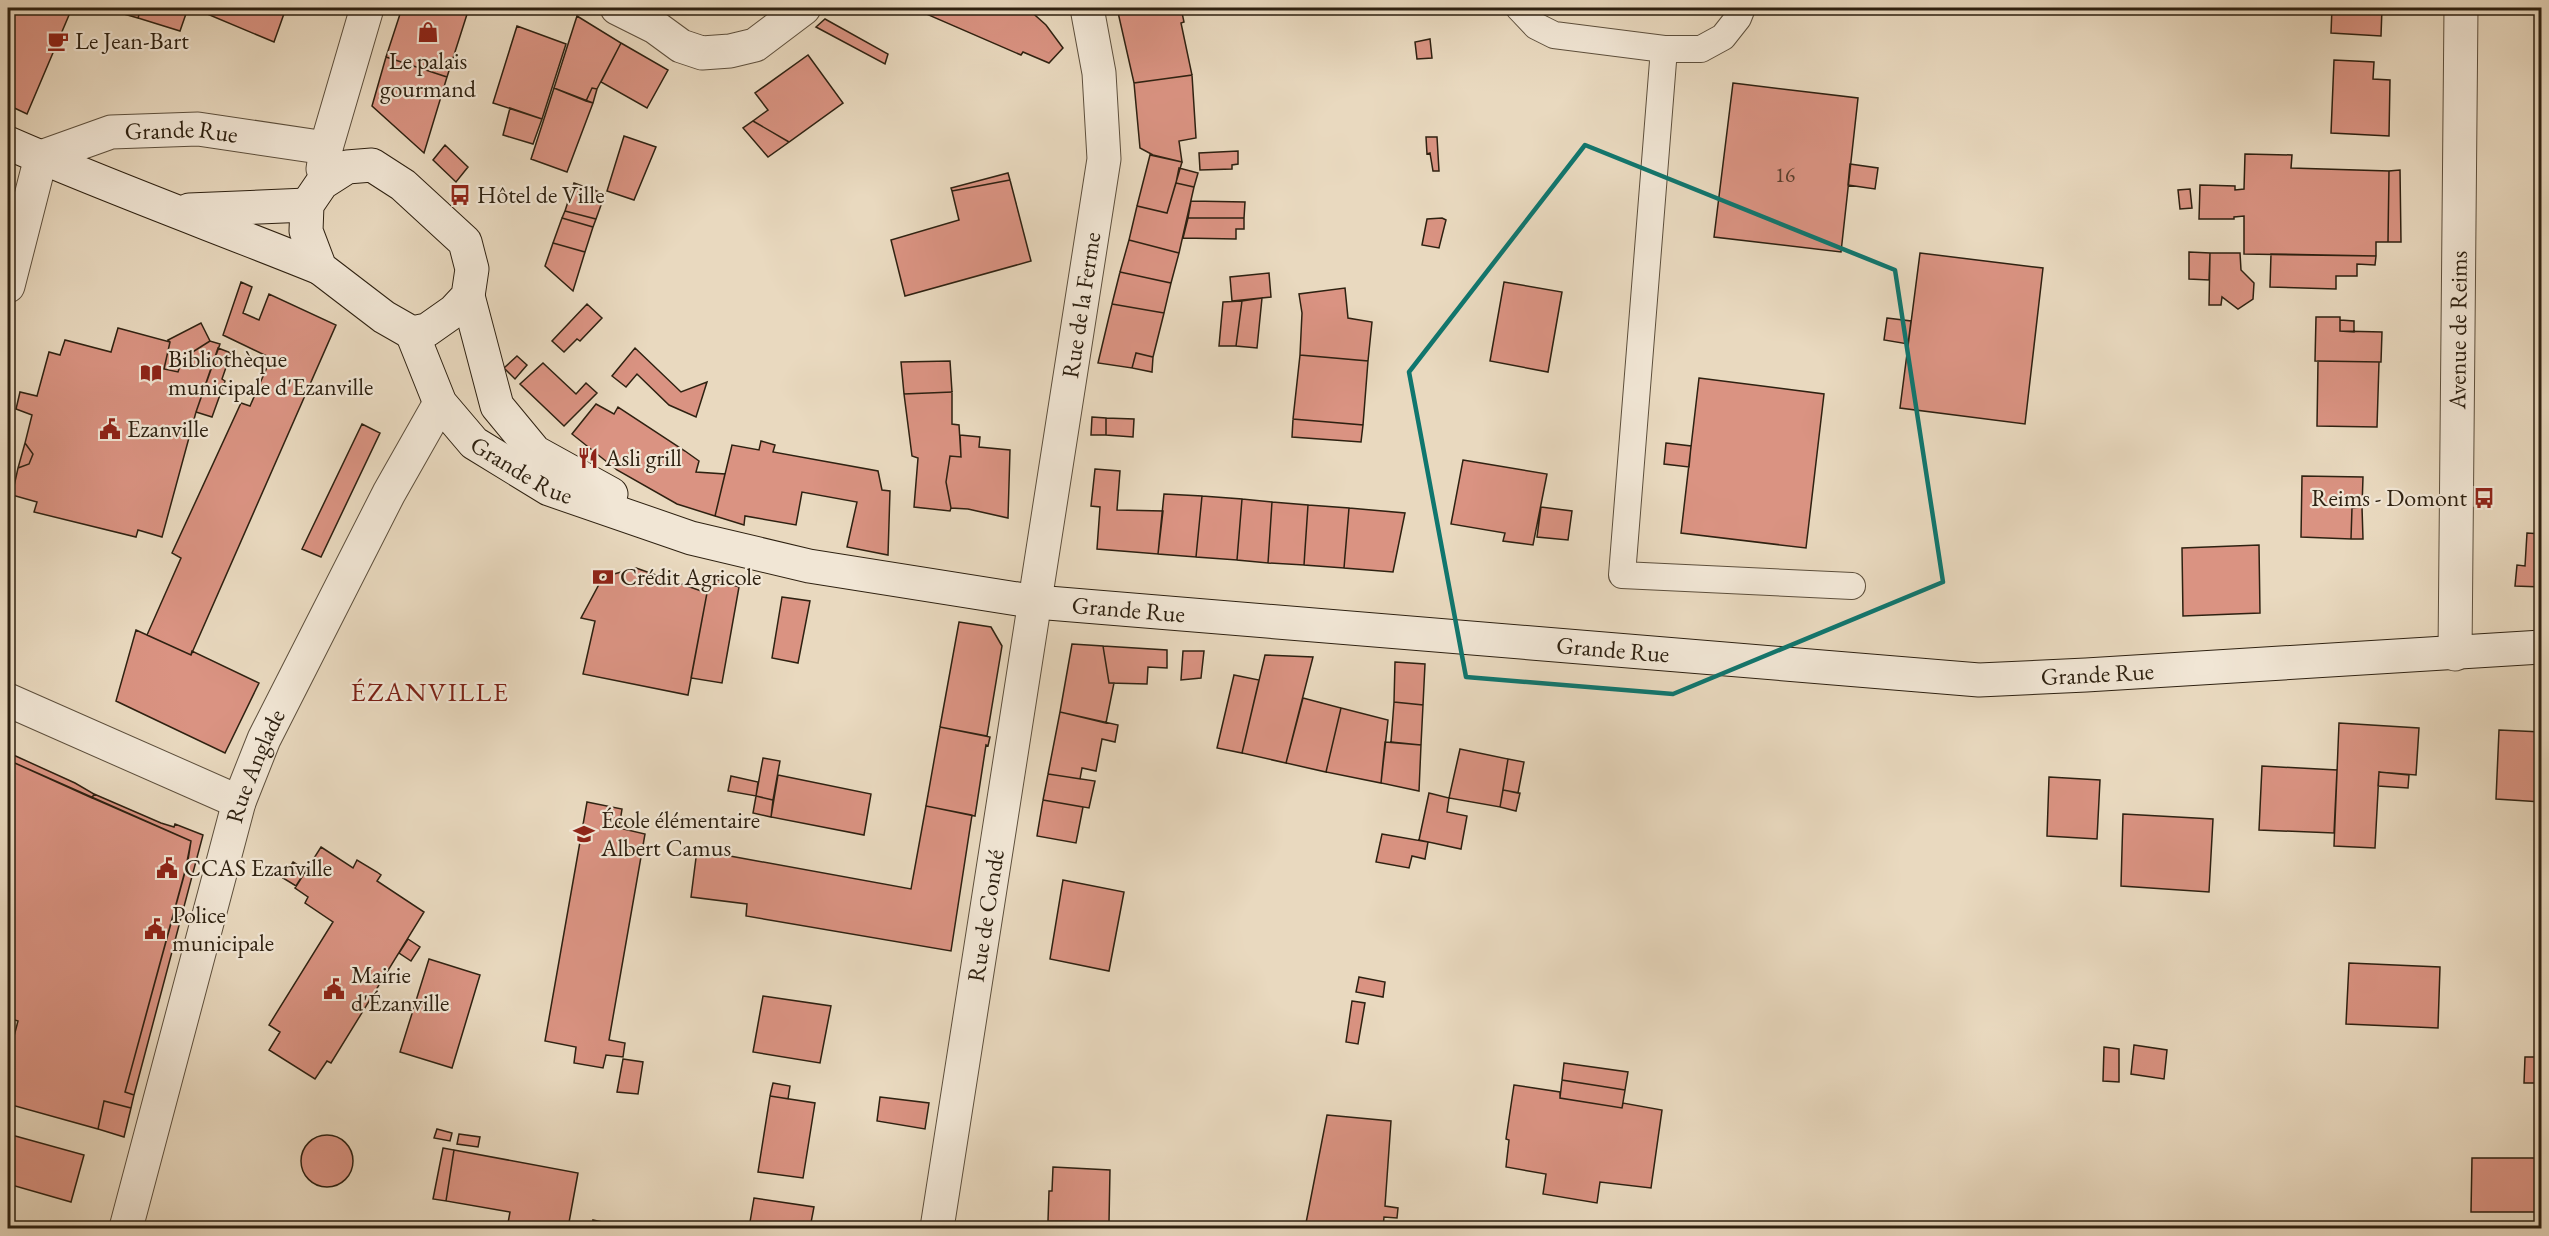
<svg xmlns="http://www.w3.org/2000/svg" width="2549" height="1236" font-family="'EB Garamond',serif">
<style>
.building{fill:#da9382;stroke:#2e2111;stroke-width:1.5}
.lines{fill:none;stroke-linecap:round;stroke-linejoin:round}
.lane-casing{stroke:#5d4f3c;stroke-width:28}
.street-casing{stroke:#5d4f3c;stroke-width:35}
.secondary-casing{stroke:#2e2111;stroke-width:35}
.lane{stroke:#f1e6d5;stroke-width:26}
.street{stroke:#f1e6d5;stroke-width:33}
.secondary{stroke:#f1e6d5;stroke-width:33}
.marked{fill:none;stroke:#0f766e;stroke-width:4.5;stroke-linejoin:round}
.labels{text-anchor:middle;stroke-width:4.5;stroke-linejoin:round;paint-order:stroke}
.number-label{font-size:21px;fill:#593e2d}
.poi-label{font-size:24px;fill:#2e2111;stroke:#f1e6d5;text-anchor:start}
.street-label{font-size:24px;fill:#2e2111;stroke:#f1e6d5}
.quarter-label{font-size:27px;letter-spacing:1.5px;fill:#7a1f14;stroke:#f1e6d5}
</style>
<rect width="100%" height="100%" fill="#e9d9bf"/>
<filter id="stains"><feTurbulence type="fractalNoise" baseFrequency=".00333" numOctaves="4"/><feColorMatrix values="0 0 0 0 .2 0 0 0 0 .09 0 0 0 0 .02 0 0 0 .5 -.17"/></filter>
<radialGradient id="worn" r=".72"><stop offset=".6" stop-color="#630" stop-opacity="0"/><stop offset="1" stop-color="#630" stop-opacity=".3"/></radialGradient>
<path class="building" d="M10 8H72L27 114 8 105V15Z
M103 8H141L138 18Z
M141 8H188L180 31 138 18Z
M193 8H286L274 42Z
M402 8H469L447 77 386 57Z
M918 8H1027L1046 25 1063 48 1049 63 1023 52 1021 55 917 10Z
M1117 8H1181L1184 22 1181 23 1192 75 1134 83Z
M1626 8H1689L1688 14Z
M2332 8H2382L2381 36 2331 33Z
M577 16 621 43 597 89 592 88 586 101 554 88Z
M825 19 888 54 885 64 816 27Z
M517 26 566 44 542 119 493 103Z
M1430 39 1432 58 1417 59 1415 42Z
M621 43 668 70 647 108 601 82Z
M808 55 843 103 789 142 753 121 768 110 755 93Z
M386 57 447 77 424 153 372 106Z
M2334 60 2374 62 2373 79 2390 80 2389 136 2331 133Z
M1192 75 1196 138 1179 141 1182 162 1153 155 1140 148 1134 83Z
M1733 83 1858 98 1841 252 1714 237Z
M554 88 593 103 567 172 531 159Z
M592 88 597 89 593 103 586 101Z
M510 108 542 119 533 144 503 135Z
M753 121 789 142 768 157 743 128Z
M624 136 656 147 634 200 607 191Z
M1426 137H1437L1439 171H1433L1430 153 1427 154Z
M445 145 468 167 456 182 433 160Z
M1238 151V164L1232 165V169L1200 170 1199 153Z
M2245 154 2292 155 2291 168 2389 171 2388 242H2376V256L2244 254V216L2234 217V219H2199L2200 185 2235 186V190L2244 189Z
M1150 155 1182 162 1167 213 1137 206Z
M1850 164 1878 168 1875 189 1848 185Z
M1179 168 1198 173 1194 187 1176 183Z
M2400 170 2401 242H2388L2389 171Z
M1008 173 1010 180 952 191 951 188Z
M1010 180 1031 261 905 296 891 240 959 220 952 191Z
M574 183 605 194 596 219 565 211Z
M1176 183 1194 187 1179 253 1129 240 1137 206 1167 213Z
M2190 189 2192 208 2180 209 2178 190Z
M1191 201 1245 202 1244 218H1188Z
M565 211 596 219 593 227 562 218Z
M562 218 593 227 585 252 553 243Z
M1188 218H1244V229H1236V239L1183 238Z
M1442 218 1446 220 1439 248 1422 245 1427 219Z
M1129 240 1179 253 1171 283 1120 272Z
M553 243 585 252 573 291 545 266Z
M2189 252 2210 253 2209 280 2189 279Z
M1920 253 2043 268 2025 424 1900 408Z
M2210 253H2240L2241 270 2254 283 2253 299 2238 309 2222 297 2221 305H2209Z
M2271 254 2376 256 2375 265 2357 264V276H2336V289L2270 287Z
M1120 272 1171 283 1164 313 1112 304Z
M1269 273 1271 297 1232 301 1230 277Z
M241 282 252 287 243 313 259 320 269 294 336 325 191 655 147 635 181 558 172 553 241 403 250 406 271 358 223 335Z
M1504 282 1562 292 1548 372 1490 361Z
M1345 288 1348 318 1372 322 1368 361 1300 355 1302 313 1299 294Z
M1262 298 1257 348 1236 346 1242 301Z
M1242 301 1236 346H1219L1223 302Z
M587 304 602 318 580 341 577 339 564 352 552 341Z
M1112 304 1164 313 1153 357 1136 353 1132 368 1098 363Z
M2316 317H2340V331L2382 332 2381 362 2315 361Z
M1887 318 1911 321 1908 344 1884 340Z
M2340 320 2354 321V332L2340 331Z
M201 323 210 341 183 358 178 372 164 369 170 342 168 340Z
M118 328 170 342 164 369 178 372 183 358 210 341 220 344 196 412 162 537 138 530 136 537 34 512 37 502 12 495 18 468 29 464 33 454 25 443 32 415 16 409 20 392 37 396 49 352 60 355 65 340 111 352Z
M218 348 231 353 222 379 225 381 212 417 196 412Z
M635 348 681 392 707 382 696 417 669 405 637 374 626 387 612 376Z
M1136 353 1153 357 1152 372 1132 368Z
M1300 355 1368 361 1363 425 1293 419Z
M517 356 527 365 515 379 504 368Z
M950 361 952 392 904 394 901 362Z
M2318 361 2379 362 2377 427 2317 426Z
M543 363 576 394 586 383 597 393 564 426 520 384Z
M1699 378 1824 394 1806 548 1681 533Z
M952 392V424L959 425 961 457 950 456 946 482 951 508 950 511 914 507 918 458 912 456 904 394Z
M596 404 614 414 618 407 685 451 699 461 696 472 725 474 715 516 677 504 617 470 572 434Z
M1092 417 1106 418V435H1091Z
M1106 418 1134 419 1133 437 1106 435Z
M1293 419 1363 425 1361 442 1292 437Z
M362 424 380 433 321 557 302 549Z
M960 435 980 437 979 447 1010 450 1008 518 968 509 951 508 946 482 950 456 961 457Z
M761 441 775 445 773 452 878 471 882 490 890 491 888 555 847 547 857 502 802 492 796 525 745 516 744 525 715 516 732 445 759 450Z
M25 443 33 454 29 464 18 468Z
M1666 443 1691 446 1689 467 1664 464Z
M1463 460 1547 474 1533 545 1503 541 1505 533 1451 524Z
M1095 469 1120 471 1117 510 1163 511 1158 554 1097 549 1100 507 1091 506Z
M2302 476 2363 477 2362 507 2352 508 2351 539 2301 537Z
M1164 494 1202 496 1196 557 1158 554Z
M1202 496 1242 499 1237 560 1196 557Z
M1242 499 1272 502 1268 563 1237 560Z
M1272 502 1308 505 1304 565 1268 563Z
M1308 505 1349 508 1344 568 1304 565Z
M1541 507 1572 511 1568 540 1537 537Z
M2362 507 2363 539H2351L2352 508Z
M1349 508 1405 513 1393 572 1344 568Z
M2527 533 2542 534V587L2515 586 2517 565 2525 566Z
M2259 545 2260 613 2183 616 2182 548Z
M636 568 707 593 688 695 583 674 595 621 581 618 603 577Z
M710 577 739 587 722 683 691 678Z
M782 597 810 601 798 663 772 658Z
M959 622 991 627 1002 646 987 736 940 727Z
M136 630 191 655 192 651 259 683 225 753 116 701Z
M1072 644 1103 646 1109 683H1114L1106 723 1060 712Z
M1103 646 1167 650V668L1148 667 1147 684 1109 683Z
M1183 651H1204L1201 678 1181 680Z
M1265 655 1313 657 1286 763 1242 753Z
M1395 662 1425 664 1423 705 1394 702Z
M1234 675 1259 680 1242 753 1217 748Z
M1303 698 1341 708 1326 772 1286 763Z
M1394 702 1423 705 1421 745 1391 742Z
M1341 708 1388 720 1381 783 1326 772Z
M1060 712 1118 725 1115 742 1102 739 1096 771 1082 768 1080 779 1048 774Z
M2339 723 2419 728 2416 775 2379 772 2375 848 2334 846Z
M940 727 990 737 988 746 986 745 975 816 926 806Z
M2499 730 2542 732V802L2496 799Z
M1385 742 1421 745 1419 791 1381 783Z
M1460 749 1508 759 1500 807 1449 798Z
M9 753 75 783 94 794 92 798 8 760Z
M763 758 780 761 773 800 756 796Z
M1508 759 1524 762 1518 793 1503 790Z
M8 760 191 841 188 860 125 1092 134 1095 131 1108 104 1101 98 1129 8 1104V1059L18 1021 8 1018Z
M2262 766 2337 770 2334 833 2259 830Z
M2379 772 2409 775 2408 788 2378 786Z
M1048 774 1095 781 1089 808 1043 800Z
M778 775 871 794 864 835 771 817Z
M731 776 758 782 756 796 728 791Z
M2049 777 2100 780 2097 839 2047 836Z
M1503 790 1520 793 1516 811 1500 807Z
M1429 793 1449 798 1447 812 1467 816 1461 849 1419 840Z
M94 794 161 823 174 827 175 824 203 835 134 1095 125 1092 185 872 191 841 92 798Z
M756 796 773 800 771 817 753 813Z
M1043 800 1083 807 1076 843 1037 836Z
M587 802 622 809 619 828 645 834 609 1040 625 1043 623 1057 606 1055 603 1068 574 1063 576 1047 545 1041Z
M926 806 972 815 951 951 746 916 747 904 691 897 697 850 911 889Z
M2123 814 2213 819 2209 892 2121 886Z
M1382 834 1428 842 1425 859 1412 856 1409 868 1376 862Z
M321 847 353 868 357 860 377 872 381 875 377 881 424 912 331 1063 327 1061 315 1079 269 1050 280 1032 269 1025 333 922 305 903 308 897 295 888Z
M293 862 306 870 296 886 283 878Z
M1063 880 1124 892 1109 971 1050 959Z
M408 939 420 947 411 961 399 953Z
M429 959 480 975 452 1068 400 1052Z
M2349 963 2440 967 2438 1028 2346 1024Z
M1359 977 1385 982 1383 997 1356 992Z
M763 996 831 1006 820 1063 753 1052Z
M1352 1001 1365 1003 1358 1044 1346 1042Z
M2134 1045 2167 1050 2164 1079 2131 1074Z
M2104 1047 2119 1049V1082L2103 1081Z
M2525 1057H2542V1083H2524Z
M623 1059 643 1062 638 1094 617 1092Z
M1564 1063 1628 1072 1625 1090 1562 1080Z
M1562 1080 1625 1090 1622 1108 1560 1098Z
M773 1083 790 1086 788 1099 770 1096Z
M1514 1085 1560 1092V1098L1622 1108 1623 1103 1662 1110 1651 1188 1600 1182 1597 1203 1543 1194 1546 1174 1506 1167 1509 1140 1506 1139Z
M770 1096 815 1103 803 1178 758 1172Z
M880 1097 929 1103 925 1129 877 1121Z
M104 1101 131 1108 124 1137 98 1129Z
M1327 1115 1391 1121 1385 1206 1398 1208 1397 1218 1384 1217 1383 1228H1305Z
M437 1129 452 1133 450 1141 434 1138Z
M8 1134 84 1155 71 1202 8 1184Z
M459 1134 480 1137 478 1147 457 1144Z
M301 1161a26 26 0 1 1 52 0a26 26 0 1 1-52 0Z
M443 1148 454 1150 446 1201 433 1199Z
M454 1150 578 1173 568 1228H498L505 1223H508L510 1212 446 1201Z
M2472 1158H2542V1212H2471Z
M1053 1167 1110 1170 1109 1222 1048 1221 1049 1191H1052Z
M754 1198 814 1207 810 1228H749Z
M593 1220 612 1224 611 1228H592Z"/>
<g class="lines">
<defs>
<path id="lane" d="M1519 8 1536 26 1554 35 1664 49H1701L1723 37 1738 18 1742 8
M1664 49 1622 575 1852 586"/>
<g id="street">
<path d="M617 8 655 27 681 46 702 53 730 51 755 45 804 8"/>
<path d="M323 169 326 148 367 8"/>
<path id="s1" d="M8 286 41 157 111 132 198 129 326 148"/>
<path id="s2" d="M2455 654 2461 8"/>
<path d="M8 700 239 802"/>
<path id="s3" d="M126 1228 239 802 264 739 389 493 440 403"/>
<path id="s4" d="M937 1228 1104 159 1099 73 1087 8"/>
</g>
<g id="secondary">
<path d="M8 143C111 188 216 226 320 268"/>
<path d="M372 165 403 185 465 242 472 269 468 296 454 311 427 330 412 333 384 317 320 268 306 231 307 205 322 183 347 167Z"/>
<path d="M189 210 307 205"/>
<path d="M468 296 497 406 535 452 611 494"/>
<path id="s5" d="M412 333 440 403 474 443 549 489 691 538 809 566 1036 602 1979 680 2086 675 2542 647"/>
</g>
</defs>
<use href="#lane" class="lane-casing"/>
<use href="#street" class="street-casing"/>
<use href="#secondary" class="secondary-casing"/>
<use href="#lane" class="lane"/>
<use href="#street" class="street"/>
<use href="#secondary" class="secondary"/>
</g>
<path class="marked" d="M1585 145 1895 270 1943 582 1673 694 1466 677 1409 372Z"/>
<defs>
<symbol id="shop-bare" viewBox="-9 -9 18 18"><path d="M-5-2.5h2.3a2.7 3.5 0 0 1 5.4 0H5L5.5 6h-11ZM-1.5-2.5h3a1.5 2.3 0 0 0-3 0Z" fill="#8f2418" stroke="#f1e6d5" stroke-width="2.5" paint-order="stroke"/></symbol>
<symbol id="cafe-bare" viewBox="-9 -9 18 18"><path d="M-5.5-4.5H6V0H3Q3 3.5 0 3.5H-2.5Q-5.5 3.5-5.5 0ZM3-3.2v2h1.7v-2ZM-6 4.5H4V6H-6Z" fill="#8f2418" stroke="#f1e6d5" stroke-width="2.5" paint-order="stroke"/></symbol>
<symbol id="bus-bare" viewBox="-9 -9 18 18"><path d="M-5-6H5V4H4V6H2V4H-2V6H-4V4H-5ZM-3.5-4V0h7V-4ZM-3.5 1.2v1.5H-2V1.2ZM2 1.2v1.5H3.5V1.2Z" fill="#8f2418" stroke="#f1e6d5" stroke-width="2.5" paint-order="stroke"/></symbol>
<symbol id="library-bare" viewBox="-9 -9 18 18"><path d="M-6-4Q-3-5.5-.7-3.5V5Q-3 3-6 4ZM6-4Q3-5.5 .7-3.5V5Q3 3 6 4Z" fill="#8f2418" stroke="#f1e6d5" stroke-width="2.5" paint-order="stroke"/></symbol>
<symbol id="civic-bare" viewBox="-9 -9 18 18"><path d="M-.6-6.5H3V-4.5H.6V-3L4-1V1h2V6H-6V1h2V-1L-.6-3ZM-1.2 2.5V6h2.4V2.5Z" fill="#8f2418" stroke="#f1e6d5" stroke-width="2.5" paint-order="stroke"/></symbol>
<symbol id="restaurant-bare" viewBox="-9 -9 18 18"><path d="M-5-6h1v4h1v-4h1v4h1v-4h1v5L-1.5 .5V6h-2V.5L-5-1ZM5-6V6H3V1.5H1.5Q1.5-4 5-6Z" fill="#8f2418" stroke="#f1e6d5" stroke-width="2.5" paint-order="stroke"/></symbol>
<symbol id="bank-bare" viewBox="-9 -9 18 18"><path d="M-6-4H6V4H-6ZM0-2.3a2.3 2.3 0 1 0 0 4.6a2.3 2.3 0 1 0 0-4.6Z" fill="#8f2418" stroke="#f1e6d5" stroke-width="2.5" paint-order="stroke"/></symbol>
<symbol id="school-bare" viewBox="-9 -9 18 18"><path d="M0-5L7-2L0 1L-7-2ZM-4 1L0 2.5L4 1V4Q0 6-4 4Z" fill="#8f2418" stroke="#f1e6d5" stroke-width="2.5" paint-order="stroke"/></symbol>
</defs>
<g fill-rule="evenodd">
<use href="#shop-bare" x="413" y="17" width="30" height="30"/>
<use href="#cafe-bare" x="43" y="26" width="30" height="30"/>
<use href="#bus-bare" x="445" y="180" width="30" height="30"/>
<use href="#library-bare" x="136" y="358" width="30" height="30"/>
<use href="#civic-bare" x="95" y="414" width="30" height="30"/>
<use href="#restaurant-bare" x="573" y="443" width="30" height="30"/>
<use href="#bus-bare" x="2469" y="483" width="30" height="30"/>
<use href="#bank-bare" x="588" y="562" width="30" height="30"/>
<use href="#school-bare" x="569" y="819" width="30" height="30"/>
<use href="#civic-bare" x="152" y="853" width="30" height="30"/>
<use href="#civic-bare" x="140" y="914" width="30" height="30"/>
<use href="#civic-bare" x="319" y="974" width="30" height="30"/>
</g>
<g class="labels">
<g class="number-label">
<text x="1785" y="182">16</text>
</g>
<g class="poi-label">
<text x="75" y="49">Le Jean-Bart</text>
<text x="428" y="69" text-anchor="middle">Le palais<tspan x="428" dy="28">gourmand</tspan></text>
<text x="477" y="203">Hôtel de Ville</text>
<text x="168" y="367">Bibliothèque<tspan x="168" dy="28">municipale d'Ezanville</tspan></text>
<text x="127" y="437">Ezanville</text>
<text x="605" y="466">Asli grill</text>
<text x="2467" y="506" text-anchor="end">Reims - Domont</text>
<text x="620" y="585">Crédit Agricole</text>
<text x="601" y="828">École élémentaire<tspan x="601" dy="28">Albert Camus</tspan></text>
<text x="184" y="876">CCAS Ezanville</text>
<text x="172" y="923">Police<tspan x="172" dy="28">municipale</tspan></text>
<text x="351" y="983">Mairie<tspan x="351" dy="28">d'Ézanville</tspan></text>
</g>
<g class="street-label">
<text dy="8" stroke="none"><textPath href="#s1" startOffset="278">Grande Rue</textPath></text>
<text dy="8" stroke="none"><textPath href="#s4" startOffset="934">Rue de la Ferme</textPath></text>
<text dy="8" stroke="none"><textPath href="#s2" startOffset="324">Avenue de Reims</textPath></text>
<text dy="8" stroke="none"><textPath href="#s5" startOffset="183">Grande Rue</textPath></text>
<text dy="8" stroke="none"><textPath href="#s5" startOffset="810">Grande Rue</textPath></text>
<text dy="8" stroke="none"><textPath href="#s5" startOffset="1296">Grande Rue</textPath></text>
<text dy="8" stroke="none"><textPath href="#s5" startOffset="1782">Grande Rue</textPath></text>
<text dy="8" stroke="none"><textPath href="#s3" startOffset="480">Rue Anglade</textPath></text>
<text dy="8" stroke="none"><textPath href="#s4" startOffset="316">Rue de Condé</textPath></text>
</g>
<g class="quarter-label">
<text x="430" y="701">ÉZANVILLE</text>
</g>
</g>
<rect width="2549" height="1236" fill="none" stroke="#e9d9bf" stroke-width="30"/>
<rect x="9" y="9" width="2531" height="1218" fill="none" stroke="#2e2111" stroke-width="3"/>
<rect x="15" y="15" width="2519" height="1206" fill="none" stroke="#2e2111" stroke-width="1.5"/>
<rect width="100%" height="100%" filter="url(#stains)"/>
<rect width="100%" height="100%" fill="url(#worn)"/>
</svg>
